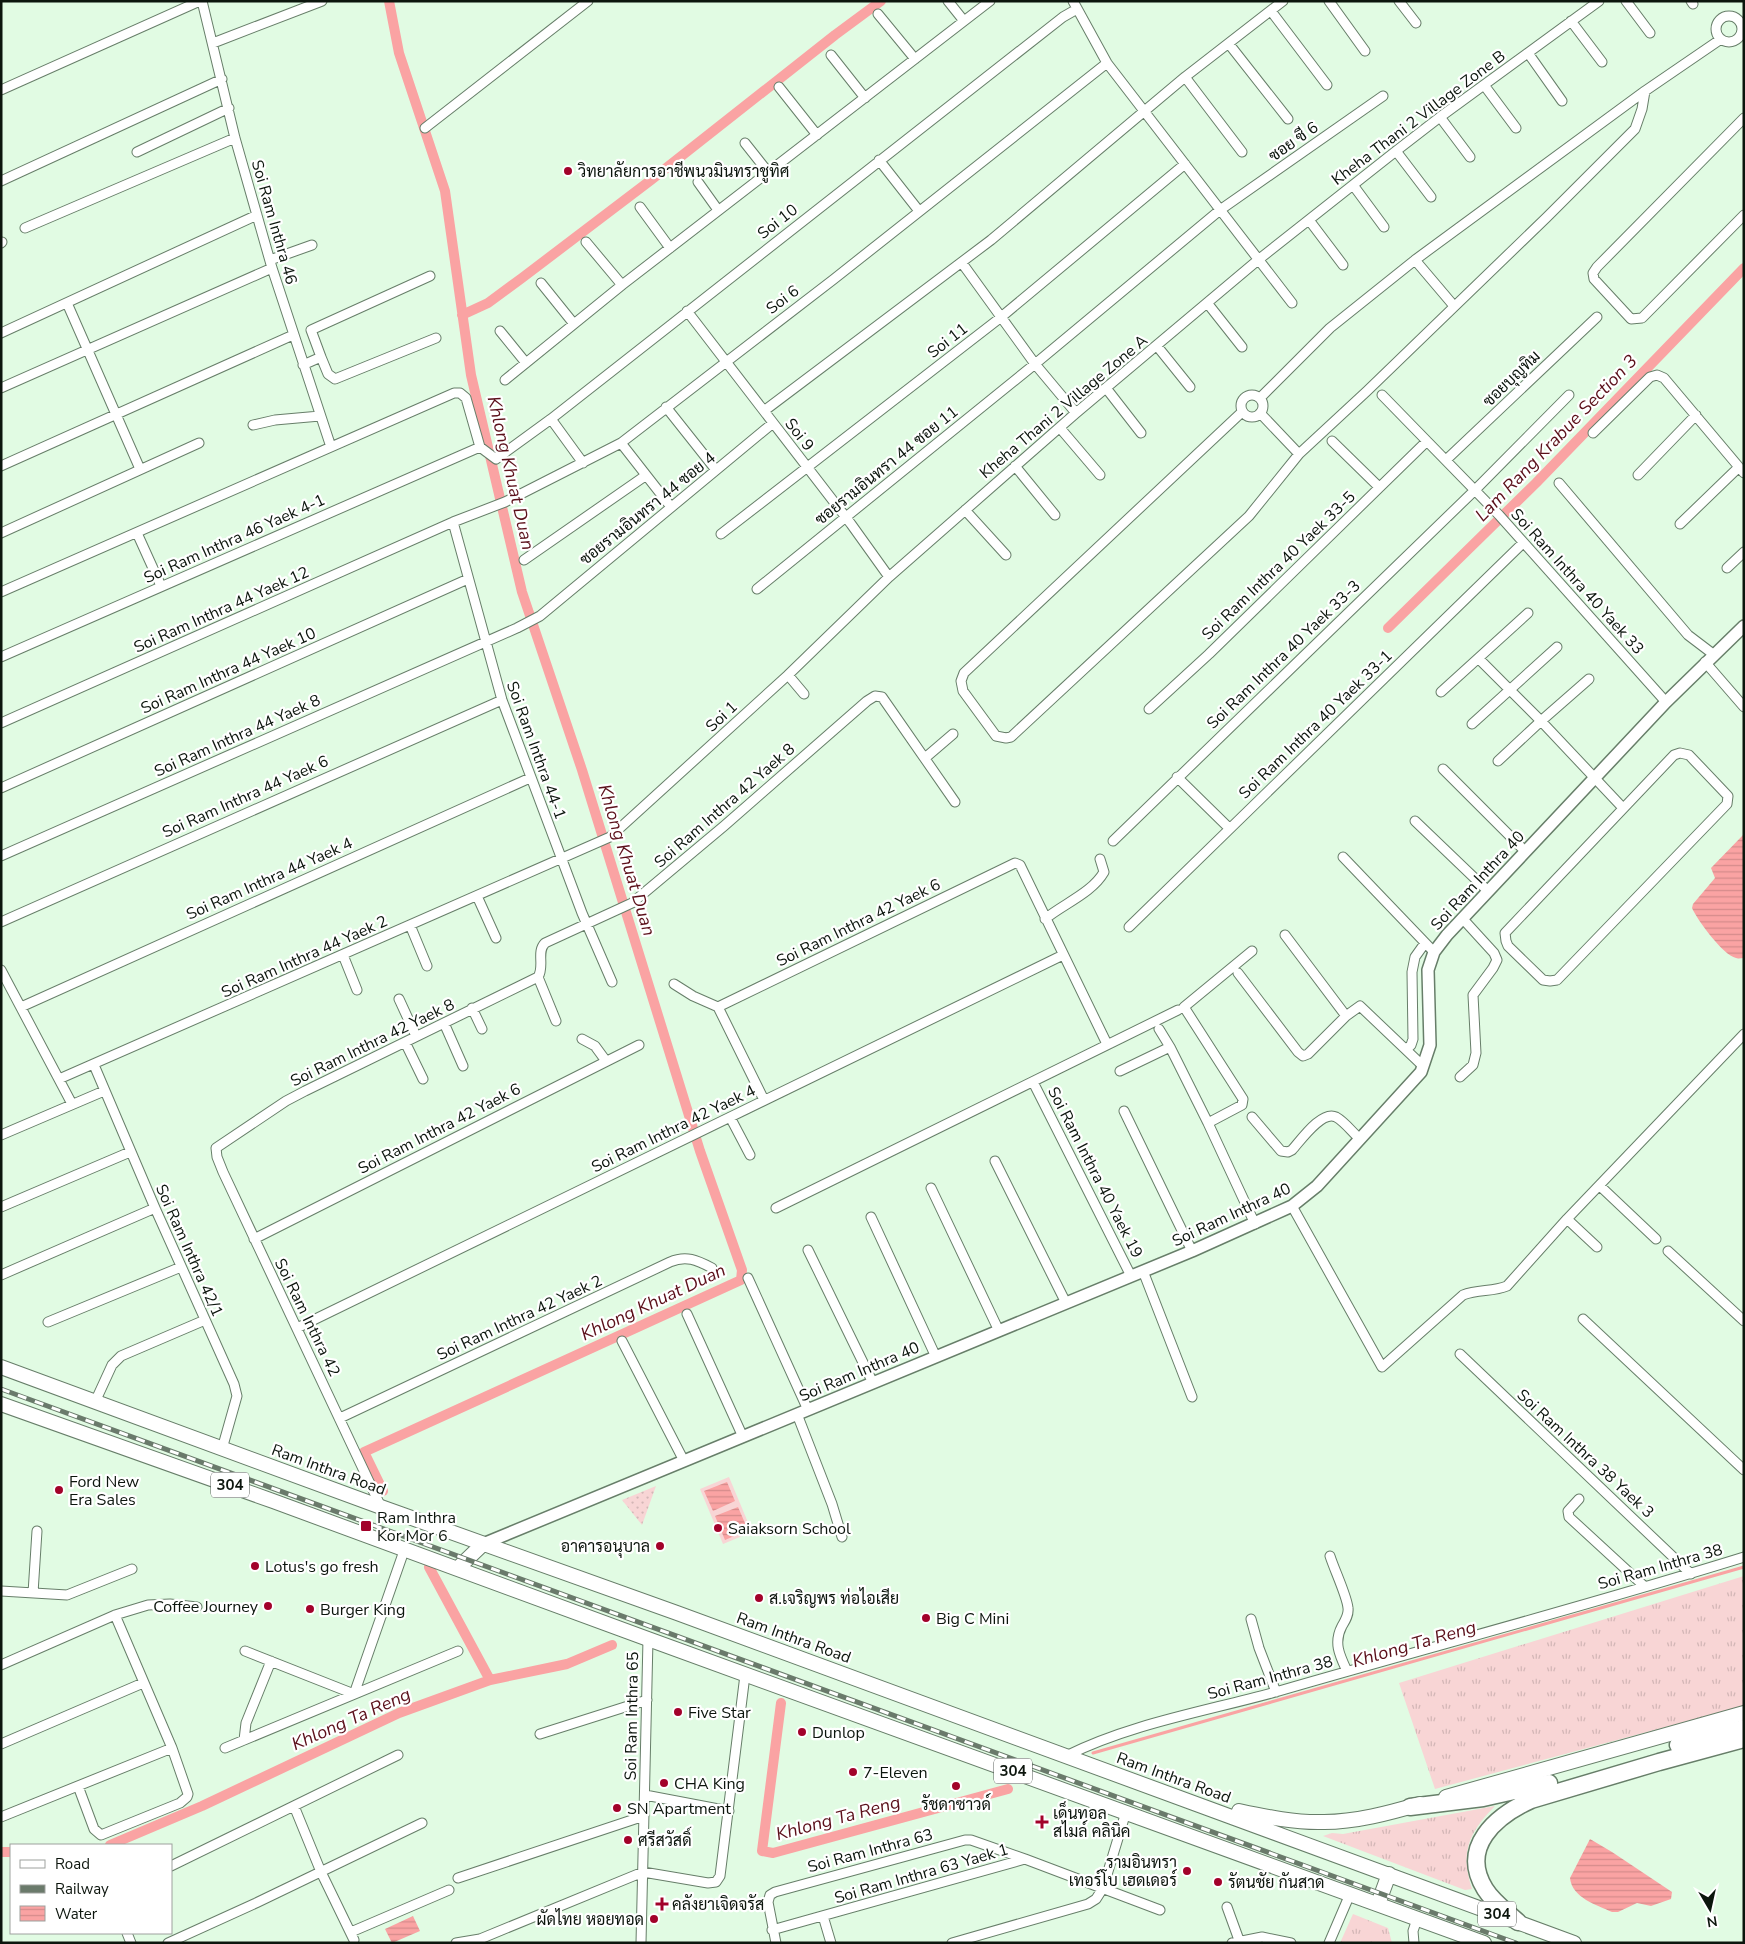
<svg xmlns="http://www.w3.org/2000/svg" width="1745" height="1944" font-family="'Nunito Sans',Sarabun,sans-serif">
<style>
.grass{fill:url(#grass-tufts)}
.garden{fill:url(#garden-dots)}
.pitch{fill:#f8d5d5}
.water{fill:url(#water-rules)}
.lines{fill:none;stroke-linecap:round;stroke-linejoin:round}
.stream{stroke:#faa3a3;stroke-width:3}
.canal{stroke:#faa3a3;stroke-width:10}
.minor-casing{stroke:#677e69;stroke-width:11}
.tertiary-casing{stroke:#677e69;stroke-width:14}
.primary-casing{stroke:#677e69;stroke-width:16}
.motorway-casing{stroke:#677e69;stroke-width:19}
.minor{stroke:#fff;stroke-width:9}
.tertiary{stroke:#fff;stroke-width:11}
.primary{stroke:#fff;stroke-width:14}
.motorway{stroke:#fff;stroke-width:16}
.rail-casing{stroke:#6a7a6b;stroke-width:5}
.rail{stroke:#fff;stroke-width:3;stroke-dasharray:9;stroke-linecap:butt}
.poi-dot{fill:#a2022a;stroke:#fff;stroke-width:2}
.labels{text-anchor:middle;stroke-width:4.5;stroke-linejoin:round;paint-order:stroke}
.shield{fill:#fff;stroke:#555b56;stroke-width:1}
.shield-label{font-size:15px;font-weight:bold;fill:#0c150d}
.street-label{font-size:16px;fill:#0c150d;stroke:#fff}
.poi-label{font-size:16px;fill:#0c150d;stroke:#fff;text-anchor:start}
.water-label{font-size:18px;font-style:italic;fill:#5b101a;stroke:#fff}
</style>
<defs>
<pattern id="grass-tufts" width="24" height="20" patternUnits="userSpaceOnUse" patternTransform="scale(1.25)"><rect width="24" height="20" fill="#f8d5d5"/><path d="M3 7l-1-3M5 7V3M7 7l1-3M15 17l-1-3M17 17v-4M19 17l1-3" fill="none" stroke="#d3b6b6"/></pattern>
<pattern id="garden-dots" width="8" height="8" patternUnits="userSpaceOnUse" patternTransform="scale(1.25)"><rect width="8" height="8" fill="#f8d5d5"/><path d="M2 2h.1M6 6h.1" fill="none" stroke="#d3b6b6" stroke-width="1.8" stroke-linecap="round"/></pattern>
<pattern id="water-rules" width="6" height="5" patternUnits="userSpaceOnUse" patternTransform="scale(1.25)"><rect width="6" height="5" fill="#faa3a3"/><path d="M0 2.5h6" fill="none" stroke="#d58b8b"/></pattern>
</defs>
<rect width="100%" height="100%" fill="#e1fbe3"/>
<path class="grass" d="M1744 1576V1706L1435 1789 1399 1683Z
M1495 1806C1468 1833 1460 1853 1472 1889L1465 1890 1323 1836 1332 1833 1343 1834Z
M1353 1914 1388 1928 1392 1943H1340Z"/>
<path class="garden" d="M656 1486 642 1525 622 1500Z"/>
<path class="pitch" d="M729 1477 752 1532 723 1544 700 1489Z"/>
<path class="water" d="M1744 834V958C1741 958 1738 959 1736 958 1723 955 1698 921 1692 908L1693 904 1715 878 1711 868Z
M727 1482 735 1501 713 1511 704 1491Z
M738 1507 748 1530 725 1540 715 1516Z
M1590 1839 1612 1852 1672 1892 1671 1899 1651 1906 1637 1903 1618 1912H1612C1597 1905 1572 1898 1570 1878Z
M413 1916 420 1931 392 1943 385 1929Z"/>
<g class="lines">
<path class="stream" d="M1093 1753 1744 1567"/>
<path class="canal" d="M462 315 488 303 522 278 651 180 835 35 881 1
M1388 628 1536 483 1744 268
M383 1491 364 1452 741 1280 742 1270 700 1151 582 770 522 592 471 375 445 191 399 53 389 1
M429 1567 490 1680
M781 1703 762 1851 773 1853 1008 1789
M110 1845 202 1806 399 1713 490 1680 567 1664 612 1645
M1 1852H11"/>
<defs>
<path id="minor" d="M202 1 235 138 272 268 331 447
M948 1 964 21
M1073 1 1107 63 1292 303
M1329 1 1365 51
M1399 1 1416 23
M1626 1 1650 33
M1691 1 1693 4
M1271 11 1327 85
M878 14 915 59
M1716 29a13 13 0 1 1 26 0a13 13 0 1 1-26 0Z
M1571 21 1602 62
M213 43 322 1
M1229 44 1288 119
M1528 53 1562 101
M831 55 865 98
M1185 77 1242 152
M1484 85 1516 128
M779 87 817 135
M1 90 200 1
M1440 117 1470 157
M1744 118 1597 267 1593 273 1594 279 1631 319 1642 318 1744 215
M425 128 588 1
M745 143 768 172
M1396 151 1431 197
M137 152 229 108
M879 160 919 211
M1 181 222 79
M698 182 718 210
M1353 185 1384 227
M640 207 670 248
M1309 220 1343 265
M25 228 235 138
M586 242 622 285
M1 243 2 242
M270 260 312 245
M1415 260 1454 306
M962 263 1035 364 1076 413
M541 283 574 324
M67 303 140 469
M1208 304 1242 347
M687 311 851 524 889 577
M500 331 526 363
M1 333 257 215
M1157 346 1190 387
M321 357 311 330 430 276
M303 365 321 357 328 374 335 379 436 338
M505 380 622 285 990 1
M1 388 272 268
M1106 388 1141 433
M1241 406a11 11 0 1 1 22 0a11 11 0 1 1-22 0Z
M1382 395 1499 515 1666 702
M1260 398 1330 328 1415 260 1645 91 1721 39
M666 407 716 470
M764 411 991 240 1185 77 1283 1
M1242 412 964 673 961 681 963 691 996 736 1006 738 1011 737 1249 516 1299 454 1367 391 1547 217 1635 129 1642 109 1645 91
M1260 413 1299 454
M551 419 583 463
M253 425 275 420 320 416
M1060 428 1100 475
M1593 433 1650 377 1657 375 1664 378 1744 473
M1332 441 1379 487
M621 443 671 507
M1446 460 1597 317
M1 466 293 335
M1015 466 1055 515
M1638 475 1696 415
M1559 483 1688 635 1713 654
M965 510 1006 555
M453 522 502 700 582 913 612 982
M1680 524 1739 467
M1 533 199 443
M137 533 161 586
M721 534 1000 318 1185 164
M524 560 645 476
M1727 568 1744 552
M757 589 1035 364 1220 210 1383 96
M1 592 454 393H460L466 398 480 447 496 459 551 419 1063 17 1077 9
M1 657 480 447
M1479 659 1541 721 1623 808
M1705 662 1744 707
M788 675 804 694
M1441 692 1528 613
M1149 709 1209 654 1427 441
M1 723 453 522 505 502 621 443 834 279 1107 63
M1472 724 1557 647
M1680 753 1689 755 1728 796 1727 804 1557 980 1550 981 1543 980 1508 946 1506 941 1505 933 1674 755Z
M925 758 953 734
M1498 761 1541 721 1589 679
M1443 769 1525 851
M1177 777 1229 828
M1 788 468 579
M1415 821 1488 891
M1113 841 1475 490 1569 395
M1 856 517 628 540 616 773 423
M1343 857 1434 952
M477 896 496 938
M1045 919C1063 904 1092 893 1104 872L1100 859
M1 922 502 700
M410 925 427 966
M1129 927 1523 543
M1285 935 1346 1016
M343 955 357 990
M1 970 72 1104
M1238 973 1298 1052 1303 1056 1308 1054 1346 1016 1360 1006 1423 1066
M538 977 556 1021
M674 984 693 996 718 1007 764 1100
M399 999 416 1036
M21 1007 530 778
M718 1007 1015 863 1020 865 1107 1044
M472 1008 482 1029
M444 1023 463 1066
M1159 1029 1170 1047 1208 1123 1255 1224
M582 1039 595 1046 606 1061
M405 1042 423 1079
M1407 1049 1411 1045 1413 1039 1412 972 1415 957 1425 943
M94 1065 155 1208 234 1384 237 1396 222 1449
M1120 1071 1170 1047
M1460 1077 1473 1065 1476 1053 1473 995 1493 968 1497 960 1494 953 1462 918
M59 1079 610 837 788 675 889 577 1076 413 1258 260 1396 151 1440 117 1599 1
M1033 1082 1131 1276
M1124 1111 1192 1251
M730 1117 750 1155
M1252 1117 1281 1151 1288 1152 1292 1150C1301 1140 1322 1110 1336 1117 1345 1122 1352 1132 1359 1138
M1208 1123 1242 1105 1243 1099 1184 1007 1252 951
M1 1135 104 1091
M995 1161 1066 1303
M1600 1186 1656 1239
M931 1188 999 1331
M1292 1206 1382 1367 1463 1295C1478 1289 1493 1292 1507 1286L1567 1219 1744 1034
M1 1207 130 1152
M776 1208 1178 1010
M871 1217 936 1357
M1567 1219 1597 1247
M254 1239 639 1045
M808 1250 873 1383
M1668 1251 1744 1321
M1143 1271 1192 1397
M1 1275 155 1208
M748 1278 808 1410
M687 1314 743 1437
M1583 1319 1744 1470
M48 1322 181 1267
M297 1328 1063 955
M622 1341 684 1461
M1460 1354 1691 1574
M95 1402 112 1365 121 1356 205 1320
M797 1414 832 1504 842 1537
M340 1418 670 1262C686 1255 697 1260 712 1268
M1579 1499 1568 1511 1569 1517 1644 1586
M381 1507 223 1172 217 1157 216 1148 286 1101 305 1091 538 977C545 966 536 952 545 943L632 903 724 826 867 701 875 696 882 697 955 802
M1330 1556C1334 1569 1347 1596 1348 1608 1349 1615 1345 1621 1342 1626 1333 1643 1340 1656 1347 1671
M1 1591 67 1595 132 1569
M33 1593 37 1531
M1251 1619 1259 1648 1276 1692
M245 1651 354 1694 405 1548
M1 1665 115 1615 148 1605 170 1604 197 1607
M540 1734 647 1700
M244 1740 246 1723 271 1661
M1 1744 143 1683
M225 1748 458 1651
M1066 1756C1132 1723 1208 1711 1279 1691 1434 1646 1590 1605 1744 1557
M78 1786 94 1829 101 1835 180 1803 187 1797 188 1794 172 1748 115 1615
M645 1795 729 1811
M294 1806 321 1872 354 1940
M1 1817 172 1748
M171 1866 398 1755
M458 1878 644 1816
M1227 1907 1239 1940
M823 1916 831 1943
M772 1930 1025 1859 1160 1910
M351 1932 449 1890
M127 1933 131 1943
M168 1943 256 1903 422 1823
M456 1943 480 1939 643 1872 708 1883 716 1882 720 1876 745 1675
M641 1943 648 1639
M776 1943 768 1902 770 1895 775 1892 965 1840H971L1025 1859
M952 1943 1088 1904 1096 1899 1103 1888 1126 1812
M1232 1943 1262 1937 1291 1943
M1329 1943 1350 1894
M1414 1943 1413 1931 1417 1919"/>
<path id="tertiary" d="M483 1544 1192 1251 1292 1206 1317 1186 1421 1072 1430 1045 1428 970 1434 952 1447 935 1666 702 1744 626"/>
<path id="primary" d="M1 1367 381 1507 677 1613 1574 1943
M1 1404 273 1501 648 1639 1484 1943
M458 1568 483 1544
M1446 1797 1744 1713
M1239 1811C1267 1817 1296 1823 1324 1822 1356 1822 1389 1813 1420 1804
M1378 1904 1389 1874"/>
<path id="motorway" d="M1678 1745 1744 1728
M1410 1807 1483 1798 1549 1783
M1518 1922C1507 1912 1493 1902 1485 1889 1459 1847 1496 1816 1531 1800L1659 1762 1744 1739"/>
</defs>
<use href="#minor" class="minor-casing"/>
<use href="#tertiary" class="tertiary-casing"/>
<use href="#primary" class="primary-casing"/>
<use href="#motorway" class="motorway-casing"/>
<use href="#minor" class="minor"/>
<use href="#tertiary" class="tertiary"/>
<use href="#primary" class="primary"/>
<use href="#motorway" class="motorway"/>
<defs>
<path id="rail" d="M1 1389 1516 1943"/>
</defs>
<use href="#rail" class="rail-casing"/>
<use href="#rail" class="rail"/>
</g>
<g class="poi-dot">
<circle cx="568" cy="171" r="5"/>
<circle cx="59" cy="1490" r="5"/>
<rect x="360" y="1520" width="12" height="12" rx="2.5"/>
<circle cx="718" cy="1528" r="5"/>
<circle cx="660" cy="1546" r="5"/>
<circle cx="255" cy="1566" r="5"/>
<circle cx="759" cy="1598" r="5"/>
<circle cx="268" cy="1606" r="5"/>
<circle cx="310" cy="1609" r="5"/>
<circle cx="926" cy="1618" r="5"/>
<circle cx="678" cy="1712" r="5"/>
<circle cx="802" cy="1732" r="5"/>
<circle cx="853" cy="1772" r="5"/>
<circle cx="664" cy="1783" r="5"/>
<circle cx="956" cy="1786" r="5"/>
<circle cx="617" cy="1808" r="5"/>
<path d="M1039.5 1814.5h5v5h5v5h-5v5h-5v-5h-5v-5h5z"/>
<circle cx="628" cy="1840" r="5"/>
<circle cx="1187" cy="1871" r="5"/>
<circle cx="1218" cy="1882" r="5"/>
<path d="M659.5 1896.5h5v5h5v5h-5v5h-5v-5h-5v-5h5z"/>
<circle cx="654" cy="1919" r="5"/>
</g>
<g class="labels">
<g class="shield">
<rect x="211" y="1472.5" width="38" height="25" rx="4"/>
<rect x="994" y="1758.5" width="38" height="25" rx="4"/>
<rect x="1478" y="1901.5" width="38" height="25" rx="4"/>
</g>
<g class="shield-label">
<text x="230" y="1490">304</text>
<text x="1013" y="1776">304</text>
<text x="1497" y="1919">304</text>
</g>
<g class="street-label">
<text transform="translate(1418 117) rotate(-37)" y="6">Kheha Thani 2 Village Zone B</text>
<text transform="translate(1293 141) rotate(-35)" y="6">ซอย ซี 6</text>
<text transform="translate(777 221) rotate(-38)" y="6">Soi 10</text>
<text transform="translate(275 222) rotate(74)" y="6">Soi Ram Inthra 46</text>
<text transform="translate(782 299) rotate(-37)" y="6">Soi 6</text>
<text transform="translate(947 340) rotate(-38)" y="6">Soi 11</text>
<text transform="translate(1511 378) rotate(-44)" y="6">ซอยบุญทิม</text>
<text transform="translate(1063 406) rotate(-40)" y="6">Kheha Thani 2 Village Zone A</text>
<text transform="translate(800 434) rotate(52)" y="6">Soi 9</text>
<text transform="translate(886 465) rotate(-39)" y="6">ซอยรามอินทรา 44 ซอย 11</text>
<text transform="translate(647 508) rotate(-39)" y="6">ซอยรามอินทรา 44 ซอย 4</text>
<text transform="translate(234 538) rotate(-24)" y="6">Soi Ram Inthra 46 Yaek 4-1</text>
<text transform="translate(1278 565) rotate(-44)" y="6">Soi Ram Inthra 40 Yaek 33-5</text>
<text transform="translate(1578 581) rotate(48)" y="6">Soi Ram Inthra 40 Yaek 33</text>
<text transform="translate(221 609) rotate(-24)" y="6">Soi Ram Inthra 44 Yaek 12</text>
<text transform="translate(1283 654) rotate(-44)" y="6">Soi Ram Inthra 40 Yaek 33-3</text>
<text transform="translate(228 670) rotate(-24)" y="6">Soi Ram Inthra 44 Yaek 10</text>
<text transform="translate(721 716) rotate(-43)" y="6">Soi 1</text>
<text transform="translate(1315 724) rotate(-44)" y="6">Soi Ram Inthra 40 Yaek 33-1</text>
<text transform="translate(237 735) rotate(-24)" y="6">Soi Ram Inthra 44 Yaek 8</text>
<text transform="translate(537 750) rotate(70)" y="6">Soi Ram Inthra 44-1</text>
<text transform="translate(245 796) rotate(-24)" y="6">Soi Ram Inthra 44 Yaek 6</text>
<text transform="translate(724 805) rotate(-41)" y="6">Soi Ram Inthra 42 Yaek 8</text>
<text transform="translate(269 878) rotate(-24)" y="6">Soi Ram Inthra 44 Yaek 4</text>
<text transform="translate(1477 880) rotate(-47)" y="6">Soi Ram Inthra 40</text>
<text transform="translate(858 922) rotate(-26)" y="6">Soi Ram Inthra 42 Yaek 6</text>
<text transform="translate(304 956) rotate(-24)" y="6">Soi Ram Inthra 44 Yaek 2</text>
<text transform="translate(372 1042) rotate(-26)" y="6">Soi Ram Inthra 42 Yaek 8</text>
<text transform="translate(439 1128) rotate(-27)" y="6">Soi Ram Inthra 42 Yaek 6</text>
<text transform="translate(673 1128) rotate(-26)" y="6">Soi Ram Inthra 42 Yaek 4</text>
<text transform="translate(1096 1172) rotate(63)" y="6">Soi Ram Inthra 40 Yaek 19</text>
<text transform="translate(1231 1214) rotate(-25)" y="6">Soi Ram Inthra 40</text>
<text transform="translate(190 1250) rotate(66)" y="6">Soi Ram Inthra 42/1</text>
<text transform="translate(308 1317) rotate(64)" y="6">Soi Ram Inthra 42</text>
<text transform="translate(519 1317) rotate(-25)" y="6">Soi Ram Inthra 42 Yaek 2</text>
<text transform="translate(859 1371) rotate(-23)" y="6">Soi Ram Inthra 40</text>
<text transform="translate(1586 1453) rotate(43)" y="6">Soi Ram Inthra 38 Yaek 3</text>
<text transform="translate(329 1469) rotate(20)" y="6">Ram Inthra Road</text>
<text transform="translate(1660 1566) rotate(-16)" y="6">Soi Ram Inthra 38</text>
<text transform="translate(794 1637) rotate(20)" y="6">Ram Inthra Road</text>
<text transform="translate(1270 1677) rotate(-15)" y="6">Soi Ram Inthra 38</text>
<text transform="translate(631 1716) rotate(-89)" y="6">Soi Ram Inthra 65</text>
<text transform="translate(1174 1777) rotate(20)" y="6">Ram Inthra Road</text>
<text transform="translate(870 1850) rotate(-15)" y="6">Soi Ram Inthra 63</text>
<text transform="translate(921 1873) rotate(-16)" y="6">Soi Ram Inthra 63 Yaek 1</text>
</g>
<g class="poi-label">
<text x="578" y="177">วิทยาลัยการอาชีพนวมินทราชูทิศ</text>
<text x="69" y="1487">Ford New<tspan x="69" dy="18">Era Sales</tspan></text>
<text x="377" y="1523">Ram Inthra<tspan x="377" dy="18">Kor Mor 6</tspan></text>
<text x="728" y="1534">Saiaksorn School</text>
<text x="650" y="1552" text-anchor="end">อาคารอนุบาล</text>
<text x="265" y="1572">Lotus's go fresh</text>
<text x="769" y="1604">ส.เจริญพร ท่อไอเสีย</text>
<text x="258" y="1612" text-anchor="end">Coffee Journey</text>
<text x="320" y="1615">Burger King</text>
<text x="936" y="1624">Big C Mini</text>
<text x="688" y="1718">Five Star</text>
<text x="812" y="1738">Dunlop</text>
<text x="863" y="1778">7-Eleven</text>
<text x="674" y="1789">CHA King</text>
<text x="956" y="1810" text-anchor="middle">รัชดาซาวด์</text>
<text x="627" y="1814">SN Apartment</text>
<text x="1053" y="1819">เด็นทอล<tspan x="1053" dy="18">สไมล์ คลินิค</tspan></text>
<text x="638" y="1846">ศรีสวัสดิ์</text>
<text x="1177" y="1868" text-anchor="end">รามอินทรา<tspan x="1177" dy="18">เทอร์โบ เฮดเดอร์</tspan></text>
<text x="1228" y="1888">รัตนชัย กันสาด</text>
<text x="672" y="1910">คลังยาเจิดจรัส</text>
<text x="644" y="1925" text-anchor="end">ผัดไทย หอยทอด</text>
</g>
<g class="water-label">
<text transform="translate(1556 438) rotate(-46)" y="6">Lam Rang Krabue Section 3</text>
<text transform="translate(511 473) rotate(77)" y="6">Khlong Khuat Duan</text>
<text transform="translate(627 860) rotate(73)" y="6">Khlong Khuat Duan</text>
<text transform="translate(653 1302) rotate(-25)" y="6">Khlong Khuat Duan</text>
<text transform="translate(1414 1644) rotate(-16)" y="6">Khlong Ta Reng</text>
<text transform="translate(351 1719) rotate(-24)" y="6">Khlong Ta Reng</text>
<text transform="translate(838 1818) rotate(-15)" y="6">Khlong Ta Reng</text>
</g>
</g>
<rect width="1745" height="1944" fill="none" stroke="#0c150d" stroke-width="5"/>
<rect x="10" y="1844" width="162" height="90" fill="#ffffff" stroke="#9ea19e"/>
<rect x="20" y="1860" width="25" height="8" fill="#ffffff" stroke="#9ea19e"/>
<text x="55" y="1869" font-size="15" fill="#0c150d">Road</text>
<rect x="20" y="1885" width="25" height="8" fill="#6a7a6b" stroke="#9ea19e"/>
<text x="55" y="1894" font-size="15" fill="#0c150d">Railway</text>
<rect x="20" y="1906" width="25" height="15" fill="url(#water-rules)" stroke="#9ea19e"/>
<text x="55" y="1919" font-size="15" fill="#0c150d">Water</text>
<g transform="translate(1710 1909) rotate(171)" stroke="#ffffff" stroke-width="4" paint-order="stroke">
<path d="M0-4L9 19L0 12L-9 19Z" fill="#0c150d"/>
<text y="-8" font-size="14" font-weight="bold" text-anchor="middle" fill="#0c150d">N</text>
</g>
</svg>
